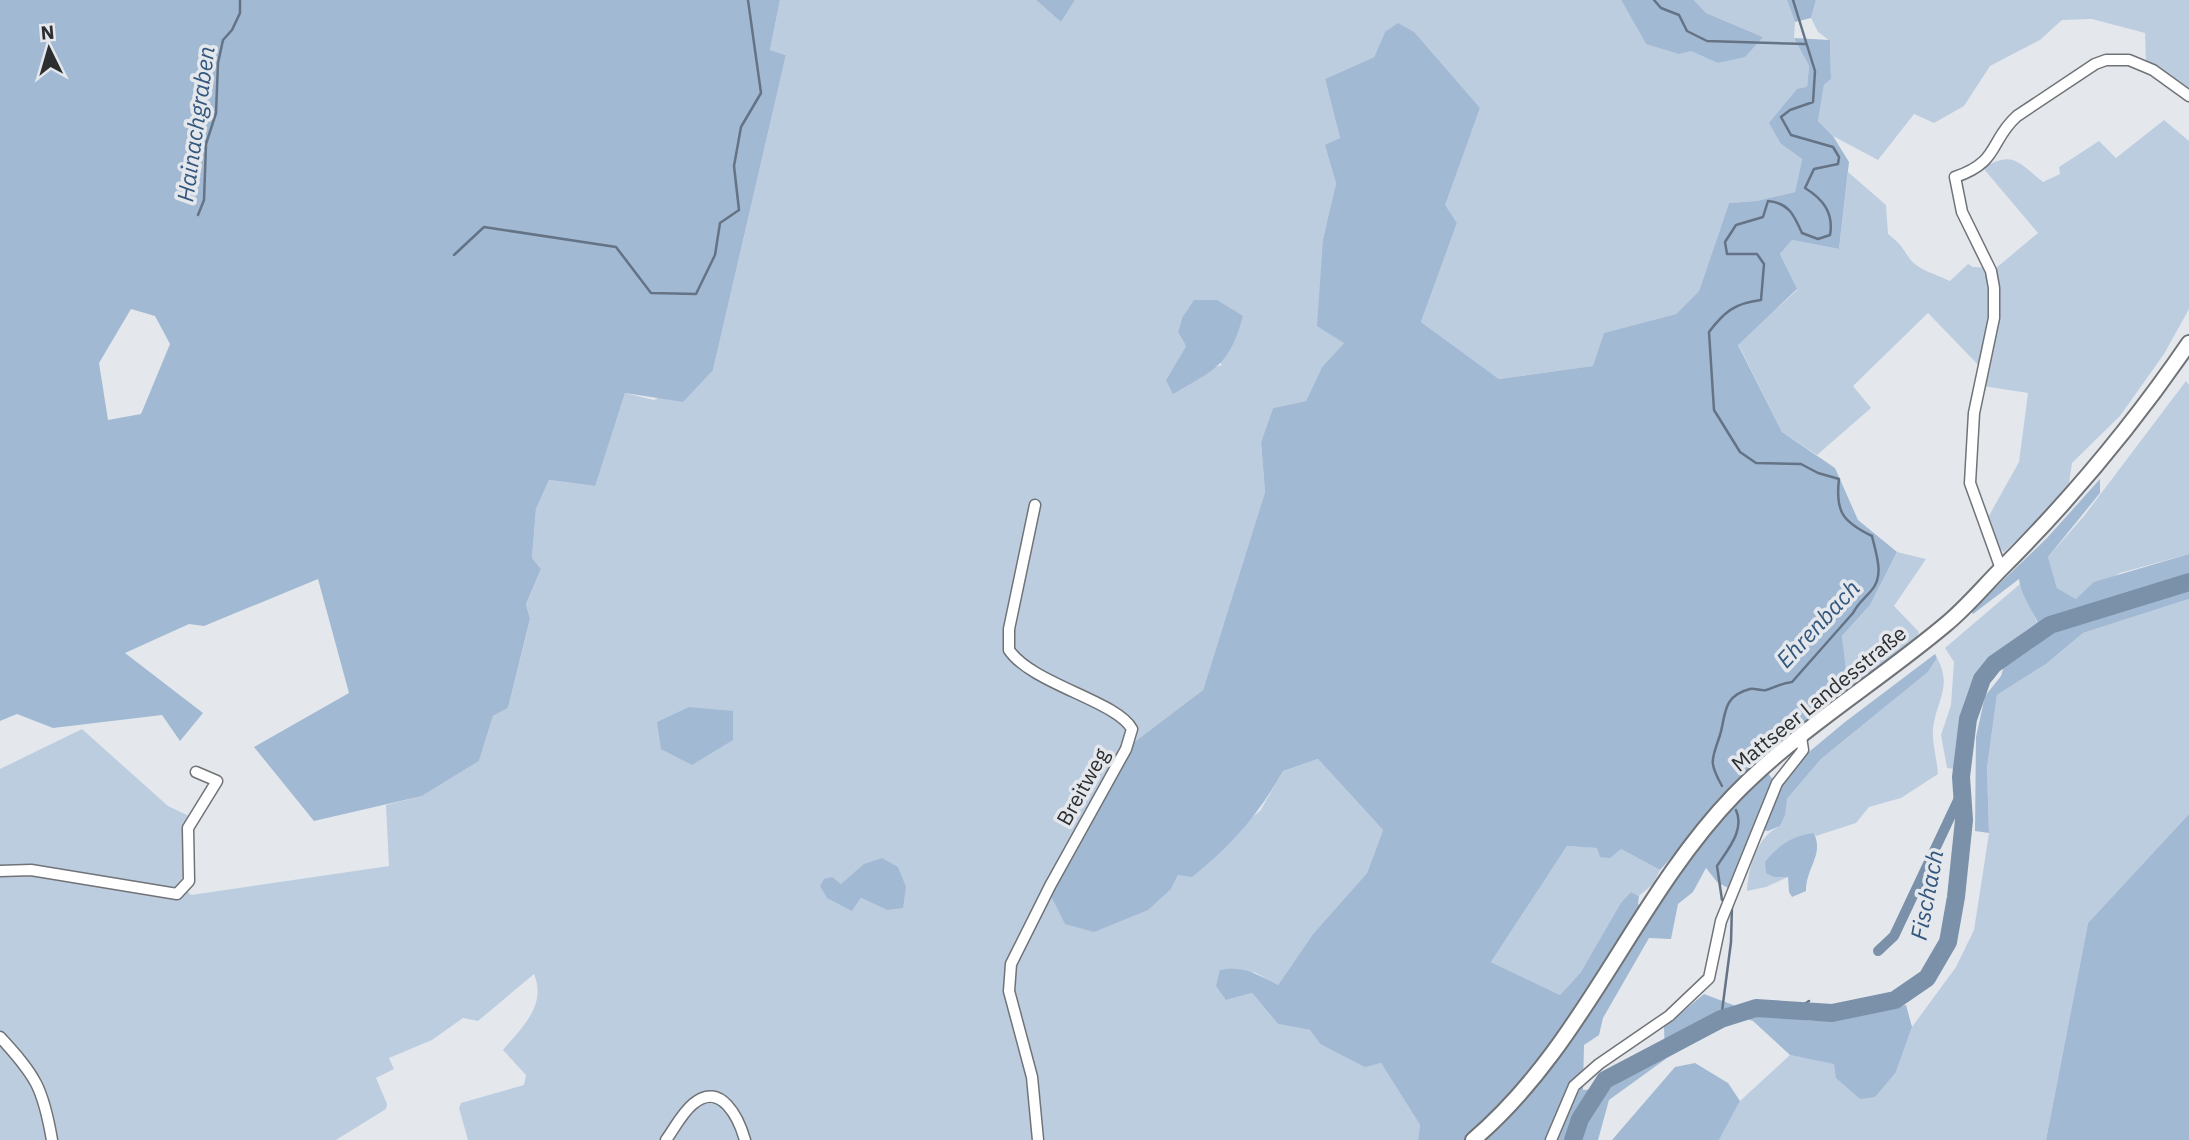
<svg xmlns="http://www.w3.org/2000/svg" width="2189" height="1140" font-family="'IBM Plex Sans',sans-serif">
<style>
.green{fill:#bdcde0;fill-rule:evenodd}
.forest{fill:#a2b9d3;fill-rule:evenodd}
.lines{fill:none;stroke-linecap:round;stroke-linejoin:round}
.stream{stroke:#647385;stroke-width:2.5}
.canal{stroke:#7b91aa;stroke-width:10}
.river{stroke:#7b91aa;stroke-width:18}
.street-casing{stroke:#707377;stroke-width:13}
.secondary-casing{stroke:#707377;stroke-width:18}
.street{stroke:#fff;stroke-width:10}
.secondary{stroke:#fff;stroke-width:14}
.labels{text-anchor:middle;stroke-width:7;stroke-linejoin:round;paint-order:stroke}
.street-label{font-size:21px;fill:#2d2e30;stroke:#e4e8ed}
.water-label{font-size:23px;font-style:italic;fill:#33577d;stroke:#e4e8ed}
</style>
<rect width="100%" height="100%" fill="#e4e8ed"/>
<path class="green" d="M780 0H1036L1061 22 1075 0H1621L1646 44 1691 50 1718 63 1763 37 1706 13 1694 0H1787L1795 22 1794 38 1809 66 1807 87 1781 144 1802 159 1795 192 1756 201 1729 203 1699 291 1676 314 1605 333 1594 366 1499 379 1421 322 1457 223 1444 205 1480 108 1385 32 1374 57 1325 79 1340 138 1326 146 1336 183 1323 239 1344 343 1322 367 1306 401 1273 408 1261 442 1265 492 1203 690 1133 743 1171 889 1178 875 1260 811 1283 771 1318 759 1383 830 1367 873 1313 934 1278 985 1254 972 1226 1000 1252 993 1278 1024 1310 1030 1320 1044 1365 1066 1381 1063 1420 1125 1418 1140H746L737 1111 703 1097 664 1140H468L459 1108 461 1103 524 1085 526 1075 503 1050C522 1027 547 1006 534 974L478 1021 463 1018 432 1040 389 1058 394 1069 376 1078 387 1104 386 1109 336 1140H54C43 1083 40 1076 0 1034V769L82 729 168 806 189 816C179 837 193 865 179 883L191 895 389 866 386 805 422 796 479 761 493 716 508 708 530 620 526 604 541 569 532 558 536 509 549 480 594 486 625 393 654 400 713 370 786 55 770 50ZM1182 318 1222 365 1166 380 1186 346 1178 332ZM851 876 887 910 861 898 852 911 832 878 841 884Z
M1816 0H2189V91L2146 63 2145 33 2092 19 2062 20 2040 40 1990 66 1964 106 1934 123 1914 114 1878 160 1833 136 1818 121 1824 85 1831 79 1830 41 1818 32 1811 18Z
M2164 120 2189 141V309L2164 354 2120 416 2072 463 2068 490 2004 552 1996 546 1986 521 2019 462 2028 393 1983 386 1985 372 1928 313 1853 386 1871 408 1817 455 1782 432 1738 344 1797 290 1780 254 1792 240 1839 249 1848 172 1886 205 1888 234C1902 245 1901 246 1910 259 1918 270 1938 275 1950 281L1968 264 1973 267 1996 268 2038 233 1983 168C2013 150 2018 162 2043 182L2060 174 2059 167 2099 141 2116 158Z
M2186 381 2189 385V554L2120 573 2076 599 2057 588 2048 557 2084 516Z
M1897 552 1926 559 1894 606 1919 632 1914 643 1849 693 1842 636 1870 605Z
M2020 584 2040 629C2024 639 2002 647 1988 660 1962 683 1956 737 1954 769L1947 768 1941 735 1951 705 1954 662 1945 648Z
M2189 599V814L2088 923 2046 1140H1719L1740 1101 1790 1055 1896 1072 1912 1027 1956 967 1974 930 1989 833 1987 768 1997 695 2046 664 2083 633Z
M1937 658C1953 687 1936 701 1933 729 1932 744 1937 759 1938 774L1901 798 1869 807 1856 823 1816 836 1814 833 1774 877H1788L1766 887 1747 891C1748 868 1757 836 1780 826L1787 799 1821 759 1928 672Z
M1567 846 1621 849 1660 870 1653 884 1639 896 1631 892 1583 970 1560 995 1491 962Z
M0 1039 30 1073 50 1140H0Z
M708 1102C731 1103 733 1121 740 1140H669L692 1111Z"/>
<path class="forest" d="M0 0H780L770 50 786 55 713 370 683 402 625 393 595 486 549 480 536 509 532 558 541 569 526 604 530 619 508 708 493 716 479 761 422 796 314 821 254 747 349 693 318 579 204 626 189 624 125 653 203 713 180 741 162 715 53 728 17 714 0 721ZM131 309 155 316 170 344 141 414 108 420 99 363Z
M1036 0H1075L1061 22Z
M1621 0H1694L1706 13 1763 37 1745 57 1718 63 1691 51 1679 54 1646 44Z
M1787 0H1816L1811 18 1795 22Z
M1398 23 1414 32 1480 108 1445 205 1457 223 1421 322 1499 379 1593 366 1604 333 1676 314 1699 291 1729 203 1756 201 1795 192 1802 159 1781 144 1769 123 1797 89 1807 87 1809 66 1794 38 1830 40 1831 79 1824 85 1818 121 1833 136 1849 162 1839 249 1792 240 1780 254 1797 289 1738 345 1782 432 1835 468 1858 520 1897 552 1870 605 1842 636 1849 693 1735 786 1660 870 1621 849 1610 858 1600 857 1597 848 1567 846 1491 962 1560 995 1581 972 1621 903 1631 892 1639 896 1638 904 1648 918C1683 860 1719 820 1767 772L1774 781 1845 722 1935 654 1937 658 1928 672 1821 759 1787 799 1785 815 1780 826 1768 831 1753 828 1728 888 1717 882 1706 868 1693 892 1678 904 1671 939 1649 938 1603 1018 1599 1035 1584 1045 1583 1090 1609 1088 1665 1054 1664 1027 1704 994 1757 1014 1813 1021 1906 1005 1912 1027 1896 1072 1875 1097 1860 1099 1836 1078 1834 1064 1790 1055 1753 1021 1741 1017 1667 1058 1609 1100 1598 1140H1418L1420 1125 1381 1063 1365 1067 1320 1044 1310 1030 1278 1024 1252 993 1226 1000 1216 986 1220 970C1243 965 1259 975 1278 985L1313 934 1367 873 1383 830 1318 759 1283 771C1259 814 1231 846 1192 877L1178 875 1171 889 1148 910 1094 932 1065 924 1050 894 1133 743 1203 690 1265 492 1261 442 1273 408 1306 401 1322 367 1344 343 1317 326 1323 239 1336 183 1325 145 1340 138 1325 79 1374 57 1385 32Z
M1194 300H1217L1243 316C1229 366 1216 369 1173 394L1166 380 1186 346 1178 332 1182 318Z
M2100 479V493L2048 557 2057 588 2076 599 2094 582 2189 554V599L2083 633 2046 664 1997 695 1987 768 1989 833 1975 831 1976 737 1985 696 2001 676 2010 646 2040 628C2034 612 2021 596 2019 579L1973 614 1971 611 2047 538Z
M689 707 733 711V740L692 765 661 749 657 722Z
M2189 814V1140H2046L2088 923Z
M1814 833C1824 856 1806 867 1806 891L1792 897 1789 892 1788 877H1774L1766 873 1765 862C1777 846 1794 835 1814 833Z
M882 858 898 867 906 887 903 908 887 910 861 898 852 911 827 898 820 886 824 879 832 877 841 884 864 864Z
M1695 1063 1728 1083 1740 1101 1719 1140H1612L1675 1067Z"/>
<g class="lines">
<path class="stream" d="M1654 0 1661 8 1679 15 1687 31 1707 41 1806 44
M198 215 204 200 206 144 216 113 218 63 223 40 232 30 240 13V0
M454 255 484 227 616 247 651 293 696 294 715 255 720 223 739 210 734 166 741 127 761 93 748 0
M1722 786C1708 761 1712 760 1720 735 1726 715 1722 696 1750 689 1755 688 1761 691 1766 690 1776 687 1781 683 1792 682L1853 613C1858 603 1863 600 1871 591 1885 576 1876 554 1872 536 1843 522 1835 512 1839 479L1818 473 1801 464 1756 463 1740 452 1714 410 1709 332C1724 312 1735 303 1761 300L1764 264 1757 254H1727L1725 242 1736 225 1763 217 1768 201C1789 203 1794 215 1802 233L1818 239 1830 235C1834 213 1823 199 1805 188L1814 169 1838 164 1839 157 1833 147 1791 135 1781 117 1790 110 1813 102 1815 71 1793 0
M1726 902 1722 900 1717 866C1728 849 1745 830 1736 810
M1792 1012 1809 1001
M1721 1019 1731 942 1732 905"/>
<path class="canal" d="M1878 951 1894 936 1961 794"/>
<path class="river" d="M1573 1140 1580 1119 1605 1080 1721 1019 1756 1008 1832 1013 1895 1000 1927 978 1948 942 1956 897 1964 820 1961 777 1968 719 1982 679 1994 664 2050 625 2189 582"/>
<defs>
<path id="street" d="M1035 505 1009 629V650C1032 684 1117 701 1132 729L1126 749 1050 886 1011 964 1009 991 1032 1077 1038 1140
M2001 569 1970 483 1974 413 1994 318V288L1991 271 1962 212 1955 177C2000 162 1989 141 2017 116L2095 64 2106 60H2129L2153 70 2189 96
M0 871 31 870 177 894 189 881 188 828 217 781 196 772
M0 1037C36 1076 43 1088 52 1140
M666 1140C674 1129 682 1113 693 1104 721 1080 739 1119 745 1140
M1551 1140 1574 1086 1599 1064 1669 1016 1709 978 1721 921 1753 842 1777 783 1803 750 1801 737"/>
<path id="secondary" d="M1473 1140C1585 1045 1633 900 1734 795 1797 730 1876 683 1945 625 1966 608 1983 587 2002 568 2072 498 2133 425 2189 343"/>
</defs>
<use href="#street" class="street-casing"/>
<use href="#secondary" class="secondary-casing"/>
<use href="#street" class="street"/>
<use href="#secondary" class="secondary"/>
</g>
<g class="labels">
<g class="street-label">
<text transform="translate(1819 699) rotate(-39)" y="7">Mattseer Landesstraße</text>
<text transform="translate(1083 787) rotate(-61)" y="7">Breitweg</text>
</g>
<g class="water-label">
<text transform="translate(196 124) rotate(-82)" y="8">Hainachgraben</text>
<text transform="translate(1818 624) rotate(-47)" y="8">Ehrenbach</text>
<text transform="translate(1927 895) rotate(-79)" y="8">Fischach</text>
</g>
</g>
<g transform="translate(49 49) rotate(355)" stroke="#e4e8ed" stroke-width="5" paint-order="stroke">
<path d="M0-5L12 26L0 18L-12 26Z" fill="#2d2e30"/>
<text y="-10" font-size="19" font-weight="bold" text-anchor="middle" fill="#2d2e30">N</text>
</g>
</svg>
